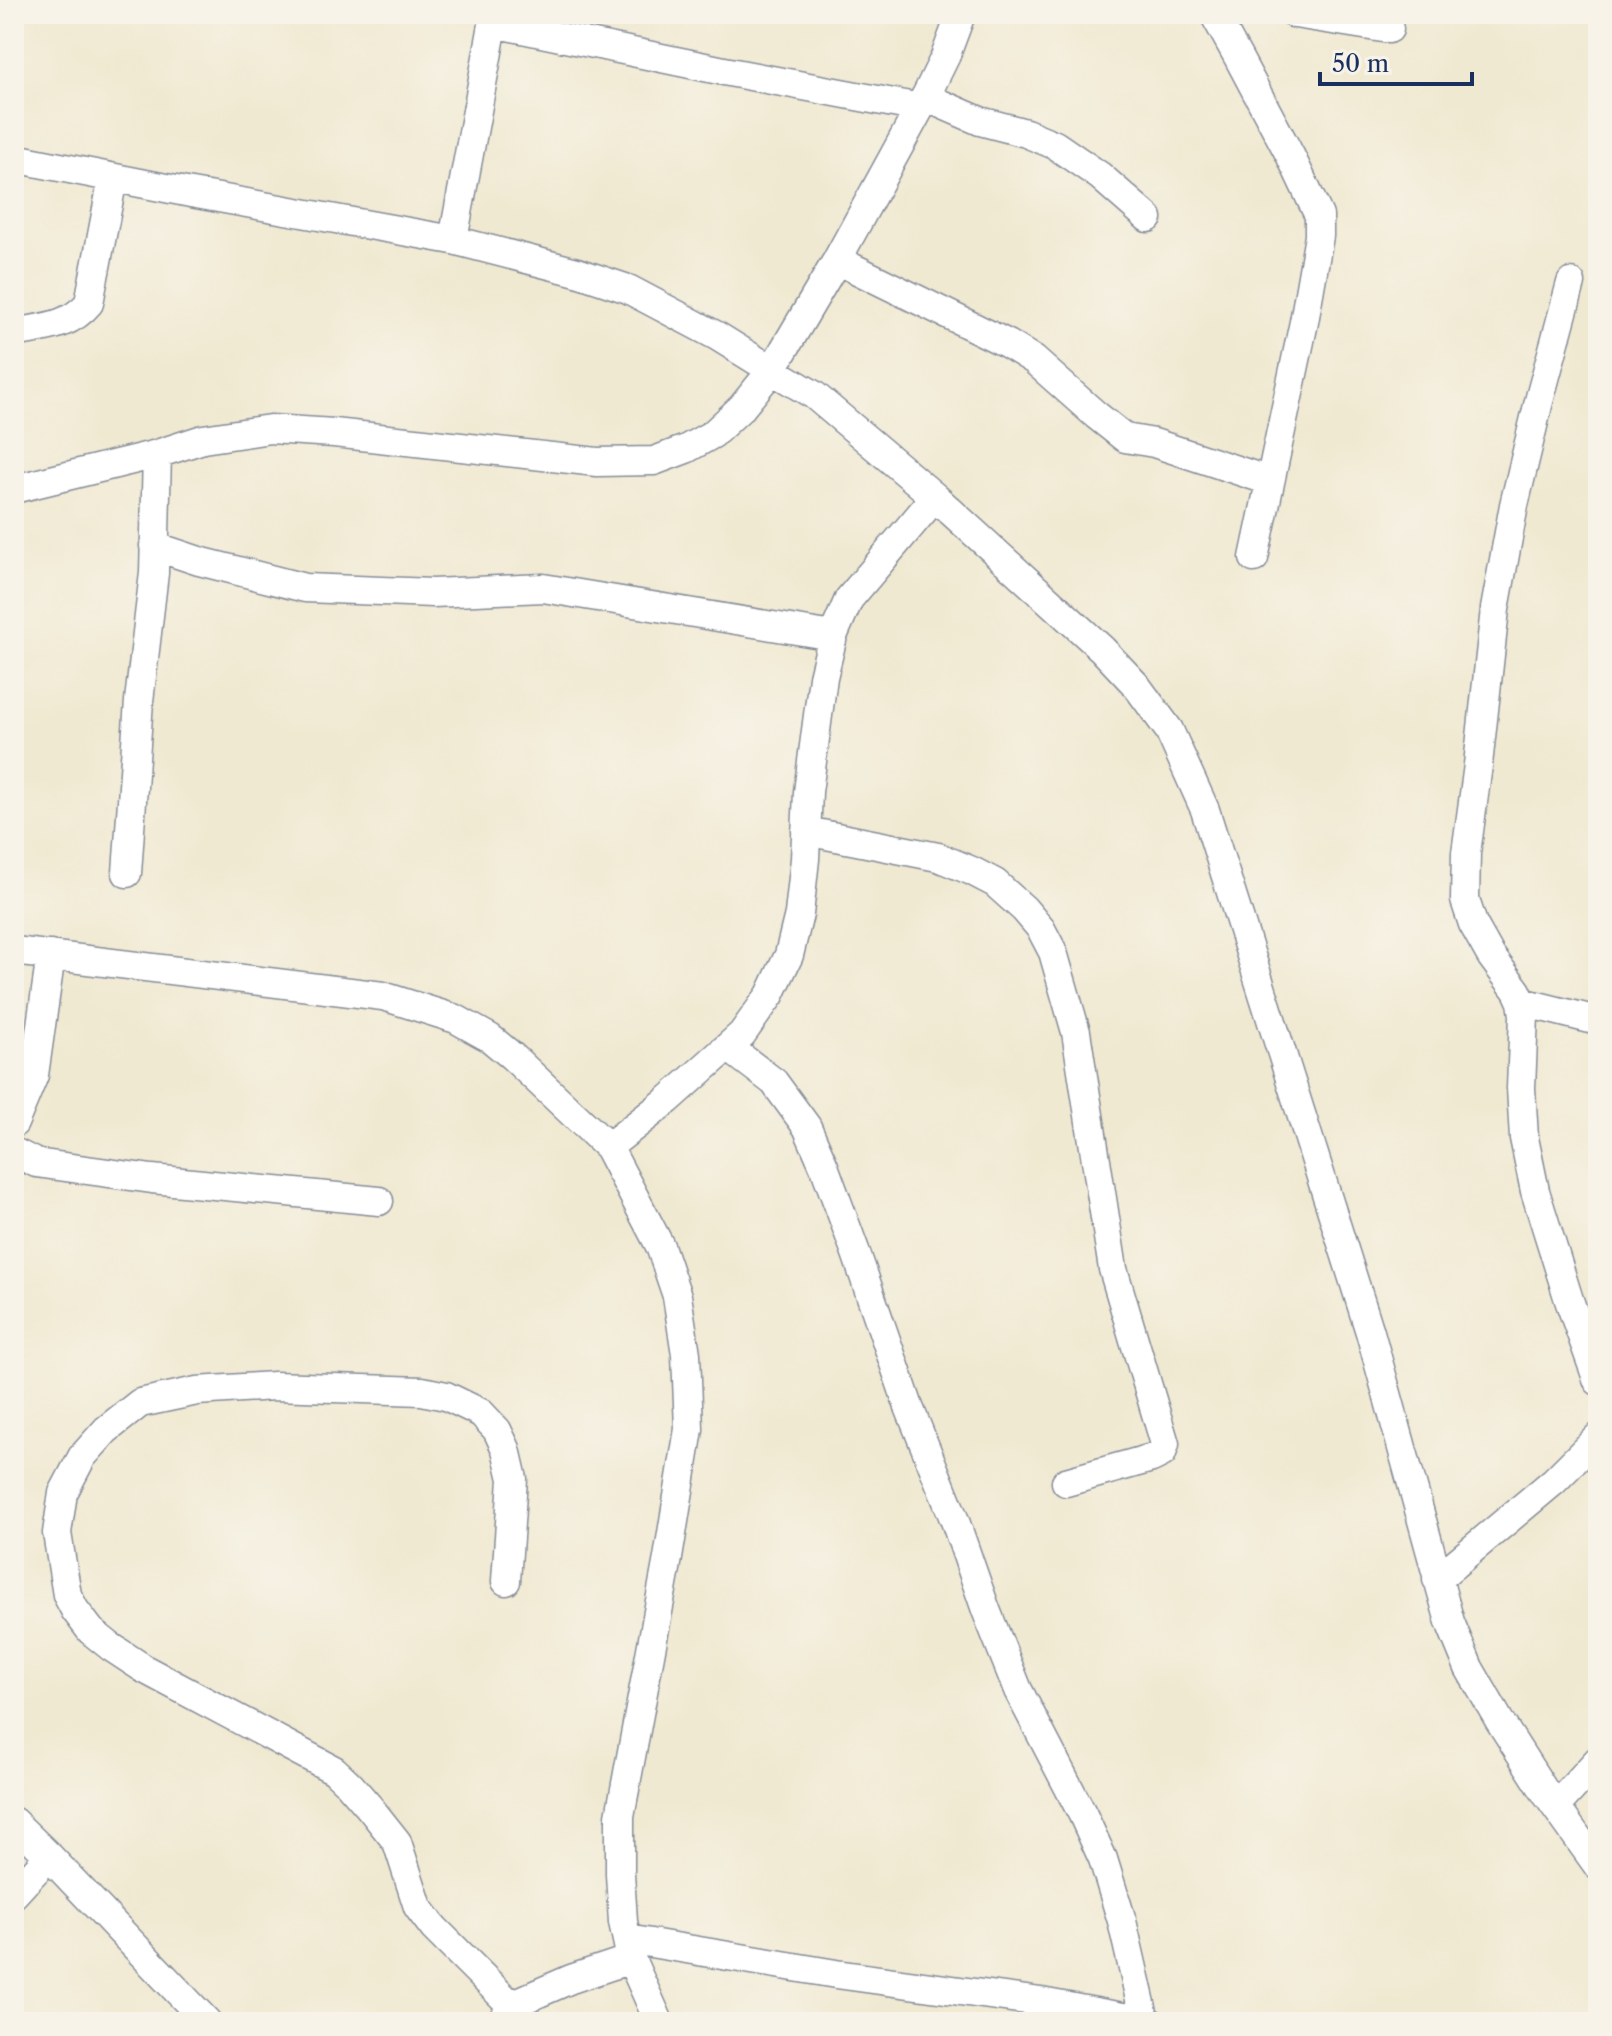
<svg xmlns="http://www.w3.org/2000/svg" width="1612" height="2036" font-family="'Libre Caslon Text',serif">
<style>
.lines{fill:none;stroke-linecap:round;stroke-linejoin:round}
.minor-casing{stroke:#868c98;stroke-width:31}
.minor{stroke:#fff;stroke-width:28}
</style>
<rect width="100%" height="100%" fill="#f7f3e8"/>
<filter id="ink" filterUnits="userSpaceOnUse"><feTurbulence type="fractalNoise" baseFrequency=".0125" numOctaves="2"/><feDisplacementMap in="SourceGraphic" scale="16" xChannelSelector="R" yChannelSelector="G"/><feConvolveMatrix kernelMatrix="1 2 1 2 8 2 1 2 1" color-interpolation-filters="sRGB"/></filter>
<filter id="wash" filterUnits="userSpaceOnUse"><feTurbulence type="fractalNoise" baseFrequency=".006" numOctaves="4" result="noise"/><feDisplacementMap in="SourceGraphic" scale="32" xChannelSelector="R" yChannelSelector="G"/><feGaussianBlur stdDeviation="1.8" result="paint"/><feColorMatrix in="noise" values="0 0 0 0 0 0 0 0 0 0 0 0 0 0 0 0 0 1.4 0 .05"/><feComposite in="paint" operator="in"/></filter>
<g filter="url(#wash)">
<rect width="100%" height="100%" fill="#f0e9d1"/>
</g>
<g filter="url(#ink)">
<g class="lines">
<defs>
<path id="minor" d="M1214 14 1238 57 1291 157 1319 216V236L1304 322 1254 558
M1295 14 1389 29
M493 23 724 71 920 108
M925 97 980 121 1026 133 1055 145 1100 176 1148 218
M14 158 191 193 453 240 577 272 628 289 717 336 772 370 814 395 935 497 1102 649 1136 685 1169 730 1205 810 1370 1332 1450 1622 1469 1668 1499 1720 1545 1792 1598 1866
M453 240 495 14
M837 260 1008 344 1034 360 1096 415 1125 438 1154 443 1270 481
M1571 283 1539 401 1514 505 1495 609 1478 765 1466 853 1465 900 1473 924 1491 956 1517 991 1522 1002 1524 1015 1521 1088 1524 1138 1535 1191 1569 1300 1598 1381
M14 333C43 327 69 327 89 303L113 178
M14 489 157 454 203 439 270 429 334 433 597 462 654 461 686 449 713 434 742 407 772 370 837 260 920 108 945 57 961 14
M154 546 199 561 305 588 433 593 543 588 833 636
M806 831 938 857 972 871 995 883 1024 909 1041 929 1053 952 1076 1032 1113 1269 1165 1444 1162 1453 1152 1458 1066 1482
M127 873 139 701 154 573 157 454
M14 951 383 996 456 1019 490 1038 513 1057 608 1147 660 1246 677 1296 686 1354 689 1429 668 1558 620 1816V1874L623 1922 631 1959 659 2022
M1522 1002 1598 1021
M728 1047 774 1082 807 1127 824 1166 856 1253 909 1407 955 1521 986 1610 1018 1690 1083 1815 1103 1859 1122 1921 1145 2021
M14 1123 34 1075 51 955
M608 1147 668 1100 742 1034 770 995 789 955 799 914 805 859 808 792 823 677 833 636 849 599 935 497
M14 1152 36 1163 152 1179 379 1201
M1437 1579 1554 1481 1598 1437
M506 1581 513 1479 506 1449 497 1430 481 1413 446 1396 422 1391 274 1386 197 1391 140 1403 106 1430 82 1457 63 1493 57 1533 67 1595 75 1610 91 1631 111 1647 146 1670 334 1770 350 1785 370 1808 397 1842 418 1907 434 1928 511 2005
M1556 1806 1598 1760
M14 1822 49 1856 207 2022
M14 1894 49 1856
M627 1939 836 1974 1041 2002 1150 2022
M503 2021 511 2005 571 1979 631 1959"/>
</defs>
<use href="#minor" class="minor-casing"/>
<use href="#minor" class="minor"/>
</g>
</g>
<rect width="1612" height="2036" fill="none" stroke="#f7f3e8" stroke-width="48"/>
<path d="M1320 72v12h152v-12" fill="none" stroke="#1b2f5e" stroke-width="4"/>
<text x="1332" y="72" font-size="24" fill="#1b2f5e" stroke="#f7f3e8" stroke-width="6" paint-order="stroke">50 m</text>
</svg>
